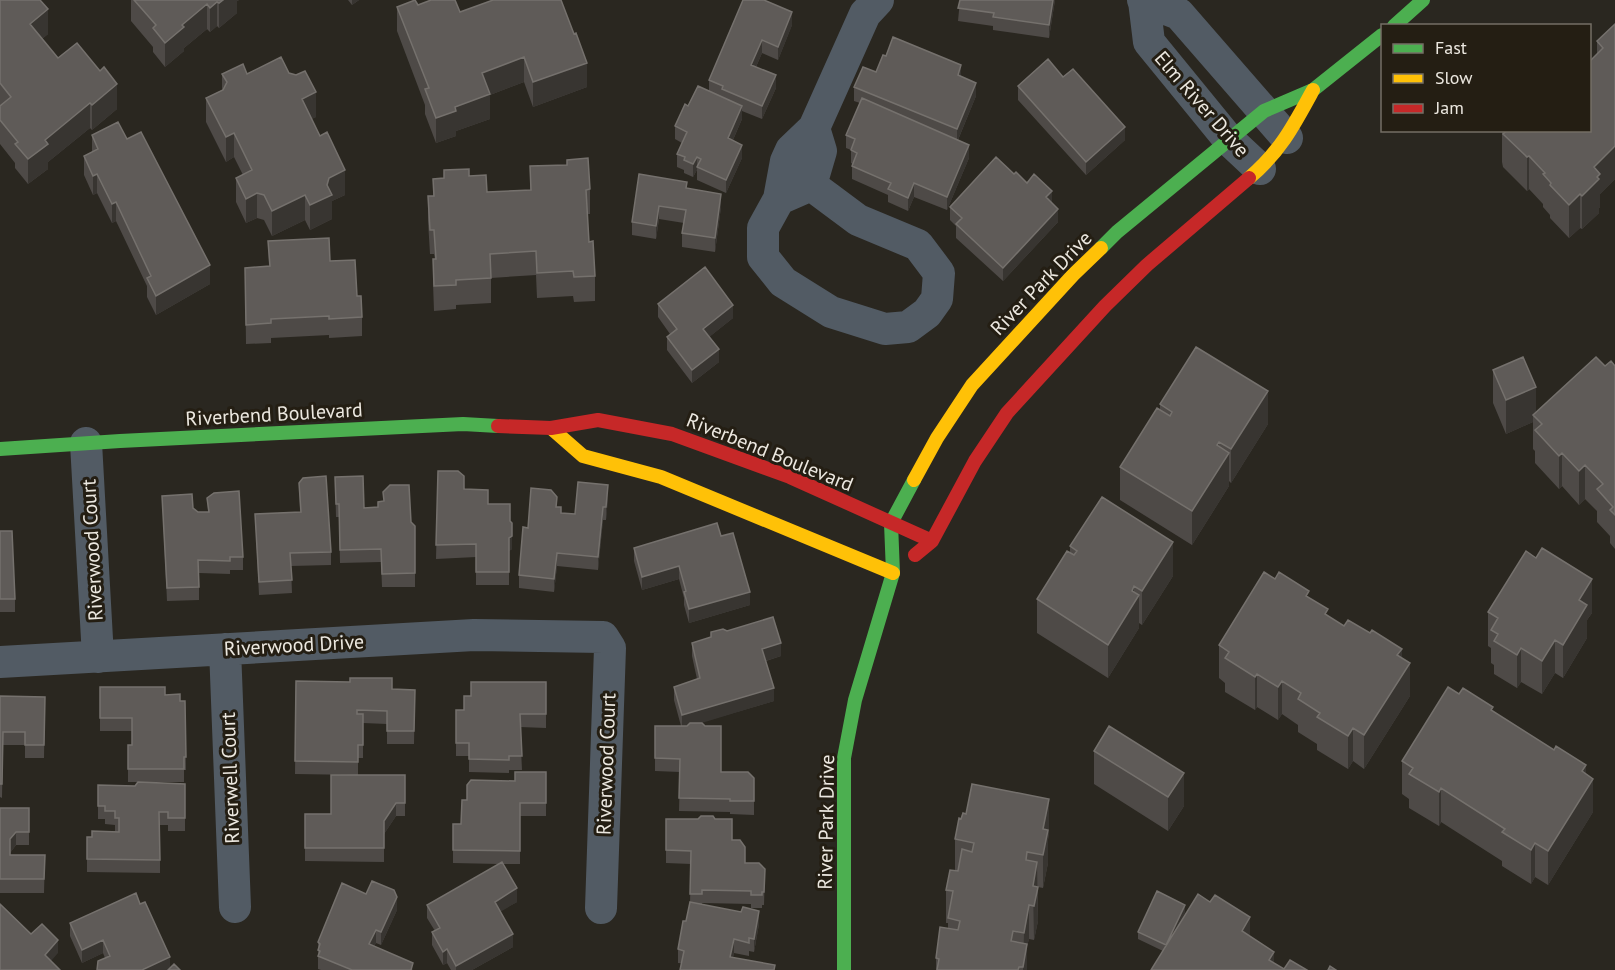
<svg xmlns="http://www.w3.org/2000/svg" width="1615" height="970" font-family="'PT Sans',sans-serif">
<style>
.lines{fill:none;stroke-linecap:round;stroke-linejoin:round}
.street{stroke:#525b64;stroke-width:32}
.fast{stroke:#4caf50;stroke-width:14}
.slow{stroke:#ffc107;stroke-width:14}
.jam{stroke:#c62828;stroke-width:14}
.wall{fill:#4e4a47}
.shaded-wall{fill:#383531}
.building{fill:#5f5b58;stroke:#75716d;stroke-width:1.5}
.labels{text-anchor:middle;stroke-width:6;stroke-linejoin:round;paint-order:stroke}
.street-label{font-size:20px;fill:#ece8e0;stroke:#241e13}
</style>
<rect width="100%" height="100%" fill="#2a2720"/>
<g class="lines">
<path class="street" d="M1143 0 1179 14 1287 138
M1144 1 1149 42 1229 140 1260 169
M811 185 858 220 918 245 939 273 937 299 927 313 908 327 885 329 831 312 783 282 763 257V228L779 199Z
M811 185 821 151 814 128
M779 199 786 161 791 150 814 128 865 14 878 0
M86 443 98 657
M225 649 235 907
M0 662 474 635 603 637 610 648 601 908"/>
<path class="fast" d="M1394 26 1423 0
M1101 248 1117 232 1264 111 1313 90 1382 35
M0 449 120 441 463 424 498 426
M844 970V758L855 700 893 573 891 523 914 480"/>
<path class="slow" d="M1249 178C1280 152 1294 125 1313 90
M551 428 583 456 661 477 893 573
M914 480 937 438 972 385 1073 275 1101 248"/>
<path class="jam" d="M498 426 551 428 598 420 672 434 790 477 932 541
M915 555 932 541 975 461 1007 413 1105 306 1147 265 1249 178"/>
</g>
<path class="wall" d="M0 0 48 34 42 39 58 58 117 109 92 130 90 128 48 162V169L28 184 15 168V163L0 144Z
M131 0H239L237 1V13L219 28 217 26 210 32 207 29 184 48V51L165 67 153 52V47L131 21Z
M348 0H359L352 5Z
M743 0 792 25 778 60 762 53 756 67 776 88 762 119 742 111V119L733 140 742 158 726 193 697 180V170L693 177 684 173V170L677 167V154L682 143 675 139V126L688 106 709 91V80Z
M960 0H1055L1049 38 993 30V26L958 21Z
M418 5 460 12 587 87 533 107 524 82 490 95V119L456 131V136L436 143 425 114V105L397 31V7Z
M1615 24V179L1600 194V207L1599 208V213L1582 229 1580 228 1569 238 1550 218V215L1543 207V204L1529 189 1527 191 1503 167 1502 162V130H1590V61L1597 54V41Z
M886 56 961 77 976 96 958 140 969 158 947 210 914 197 908 211 888 202V195L852 179V166L853 164 851 163V150L846 148V135L860 103 854 101V87L876 72Z
M289 73 316 117 311 119 345 195 332 201V219L310 230 305 220 272 236 264 220 257 218 246 223 236 202V178L243 175 234 157 226 162 206 122V98L222 90V74Z
M1018 86 1125 140 1086 175 1018 100Z
M92 135 127 139 210 284 156 315 147 297V286L116 221 112 223 97 193 93 195 84 175V156L92 152Z
M530 166 590 189V214H587L589 242 595 276V301L574 302 573 296 537 298 536 275 491 278V303L456 305V309L434 311 433 283V259H435L434 254H430L428 221V196H433V179L469 176 487 192 530 190Z
M1014 174 1027 183 1052 203 1058 222 1003 281 956 238V226L950 220V207Z
M687 189 721 207 715 252 682 247V233L684 223 659 219 656 239 632 235V222Z
M268 241 330 261 357 296 362 317V336L329 338V335L271 338V343L246 344 245 268 269 266Z
M658 304 733 318 709 337 719 362 692 383 667 350V337L670 334 658 317Z
M1605 366H1615V549L1610 543V536L1597 522V511L1585 499 1579 505 1562 486 1559 489 1535 463V451L1533 449V422L1506 434 1493 403V370L1536 412Z
M1160 404 1268 424 1231 483 1229 481V486L1192 545 1120 500V467L1160 410Z
M438 471 488 504 510 521 512 536V549L509 551V585H476V557L436 559Z
M335 477 364 508 411 522 415 526V587H382L381 562 340 563 339 517H336Z
M299 483 331 552V565L291 566 292 593 259 595 255 514 300 512Z
M162 496 193 508 198 512H208L207 498 243 557V570H230V574L199 573V600L167 601Z
M608 498 606 520H603L598 570 557 566 554 592 519 588V575L528 528 561 513 575 514Z
M0 531 15 599V612H0Z
M721 536 750 605 689 623 684 605V598L679 579 642 590 634 561V548Z
M1070 546 1173 576 1142 625 1139 623V628L1108 678 1037 633V599L1070 553Z
M1275 579 1309 598 1328 616 1344 626 1402 658 1410 696 1364 769 1353 761 1348 769 1317 750V744L1298 732V725L1282 714 1278 720 1257 707 1255 710 1225 692V683L1219 678V645Z
M1488 612 1592 613 1587 620V638L1563 678 1555 673 1542 694 1521 682 1517 688 1494 674V665L1491 663V648L1488 646Z
M727 631 781 656 766 661 774 701 699 723 721 772 754 778V815L730 814V812L679 811 680 772 655 771V726H681L674 700V687L697 679 692 656V643L711 637Z
M296 681 392 689 415 690 414 744H387V724L363 723V758H358V775L295 774Z
M546 682V728L520 727 522 770H509V773L469 772V756H456V710H464L471 696Z
M100 687 165 695 180 701H185L186 770H184V782H145L185 784V831H168V825H160V873L87 872V837H92L115 831V825L105 824V819H98V785L135 786 137 782H128V745H132V731H100Z
M1459 694 1493 712 1586 774 1593 812 1548 885 1535 877 1531 884 1502 866V861L1441 822 1439 826 1409 808V799L1402 794V761Z
M0 696 45 697 44 758H25V745H3L2 798 0 797Z
M1094 751 1184 806 1168 831 1094 784Z
M546 772V816H520V864H503L517 902 500 911 513 947 472 970H451L447 963 443 965 432 945V932L435 931 427 918V905L499 864 453 863V824H461L467 800 515 781Z
M405 775V816H396L384 834V862L305 861V814H331Z
M0 808H29V845H16L10 853V855H45L44 893H0Z
M666 819 732 840 745 863 765 869 764 905H762V908H751V904L702 903V905L759 924 754 952 749 951V956L734 953 733 957 775 970 678 963V949L686 921 690 903 691 864 666 863Z
M1049 832 1048 840V863L1043 888 1038 887V921L1034 940 1029 939 1027 946V970H936V958L948 928V923H946V890L955 871V839Z
M397 910 381 945 376 943 374 946 413 970H321L318 969V942Z
M1185 912 1179 924 1250 937 1274 963 1284 969 1307 970H1151L1163 951 1138 939V932Z
M70 923 170 968 180 970H97L98 961 105 958 103 953 82 963 70 936Z"/>
<path class="shaded-wall" d="M223 0H239L237 1V13L219 28V3Z
M352 0H359L352 5Z
M1053 0H1055L1049 38V25Z
M217 2V26L210 32V8Z
M207 4V29L184 48V51L165 67V43L182 25Z
M48 9V34L30 49V24Z
M792 12V25L778 60V47Z
M762 40V53L751 78V65Z
M524 57V82L490 95V119L456 131V136L436 143V118L455 107 482 73Z
M587 63V87L533 107V82Z
M961 65V78L958 75Z
M776 75V88L762 119V106Z
M976 83V96L957 142V129Z
M117 84V109L92 130V105Z
M316 92V117L302 124V99Z
M90 103V128L48 162V169L28 184V159L45 140Z
M742 106V119L728 151V138Z
M1125 127V140L1086 175V162Z
M234 133V157L226 162V137Z
M742 145V158L726 193V180Z
M969 145V158L947 210V197Z
M1615 146V179L1600 194V207L1599 208V213L1582 229V196L1594 167Z
M1529 156V189L1527 191V157Z
M697 157V170L693 177V164Z
M345 170V195L332 201V219L310 230V205L327 185 329 178Z
M97 174V193L93 195V176Z
M914 183V197L908 211V198Z
M1052 191V204L1046 197Z
M257 193V218L246 223V199Z
M721 194V207L715 252V238Z
M1580 194V228L1569 238V205Z
M305 195V220L272 236V211Z
M116 202V221L112 223V204Z
M659 206V219L656 239V226Z
M1058 209V222L1003 281V268Z
M210 265V284L156 315V296Z
M733 305V318L703 342V329Z
M719 349V362L692 383V370Z
M1536 387V418L1533 415V422L1506 434V400Z
M1268 391V424L1231 483V449Z
M1219 442V468L1229 453V486L1192 545V511L1217 445Z
M1562 453V486L1559 489V456Z
M1585 465V499L1579 505V471Z
M608 485V498L606 520V507Z
M603 507V520L598 570V557Z
M512 523V549L509 551V585V538Z
M1173 542V576L1142 625V591Z
M557 553V566L554 592V579Z
M679 566V579L642 590V577Z
M1592 579V613L1587 620V638L1563 678V645L1579 600Z
M1134 586V602L1139 595V628L1108 678V645Z
M750 592V605L689 623V609Z
M1555 640V673L1542 694V661Z
M781 643V656L762 662V649Z
M1521 648V682L1517 688V655Z
M1402 649V676L1410 663V696L1364 769V735L1397 655Z
M1257 674V707L1255 710V677Z
M1282 681V714L1278 720V687Z
M774 688V701L682 729V715Z
M1353 728V761L1348 769V736Z
M1586 765V791L1593 779V812L1548 885V851L1582 771Z
M1184 773V806L1168 831V797Z
M1441 788V822L1439 826V792Z
M1049 799V832L1048 840V863L1043 888V829Z
M396 803V816L384 834V821Z
M16 832V845L10 853V839Z
M1535 843V877L1531 884V850Z
M1037 862 1038 921 1034 940 1033 886Z
M517 888V902L495 915V902Z
M397 897V910L381 945V932Z
M1029 905V939L1027 946V970H1023L1024 933Z
M1185 905V912L1166 952V945Z
M759 911V924L754 952V939Z
M1250 917V951L1242 931Z
M376 930V943L369 958V944Z
M513 934V947L472 970H456V966Z
M734 939V953L730 970V957Z
M58 940V953L45 968V955Z
M103 940V953L82 963V950Z
M447 949V963L443 965V952Z
M1274 952V970L1269 960Z
M170 957V970H142Z"/>
<path class="building" d="M0 0H40L48 9 30 24 58 58 77 43 100 71 104 67 117 84 92 105 90 103 45 140 48 144 28 159 15 144 18 142 0 120V106L11 97 0 83Z
M134 0H223L219 3 217 2 210 8 207 4 182 25 184 27 165 43 153 28 156 25Z
M415 0 418 5 431 0H455L460 12 493 0H561L574 34 576 33 587 63 533 82 524 57 482 73 490 94 455 107 456 111 436 118 425 89 429 88 397 7Z
M743 0H764L792 12 778 47 762 40 751 65 776 75 762 106 722 89 723 86 709 80Z
M960 0H1053L1049 25 993 17 994 13 958 8Z
M1615 24V146L1594 167 1600 174 1597 177 1599 179 1582 196 1580 194 1569 205 1550 185 1551 183 1543 174 1545 173 1529 156 1527 157 1503 134 1505 132 1504 130H1590V61L1603 48 1597 41Z
M893 37 961 65 958 75 976 83 957 129 854 87 863 67 876 72 883 55 886 56Z
M281 57 289 73 296 75 305 71 316 92 302 99 320 136 327 132 345 170 329 178 327 185 332 195 310 205 305 195 272 211 264 195 257 193 246 199 236 178 252 170 234 133 226 137 206 98 223 90 227 82 222 74 243 64 247 74Z
M1048 59 1063 77 1073 69 1125 127 1086 162 1018 86Z
M698 86 742 106 728 138 742 145 726 180 697 167 701 159 697 157 693 164 684 160 685 157 677 154 687 132 675 126 685 104 688 106Z
M862 98 969 145 947 197 914 183 908 198 888 189 891 183 852 166 857 153 851 150 855 139 846 135Z
M118 122 127 139 141 132 210 265 156 296 147 278 151 276 116 202 112 204 97 174 93 176 84 156 98 149 92 135Z
M996 157 1014 174 1016 172 1027 183 1034 174 1052 191 1046 197 1058 209 1003 268 956 224 962 218 950 207Z
M588 158 590 189 586 190 589 242 593 241 595 276 574 277 573 271 537 273 536 251 490 254 491 278 456 280V285L434 286 433 259H436L434 230H430L428 196H434L433 179 444 178V170L469 169V176L486 175 487 192 531 190 530 166 567 165V160Z
M639 174 687 182 686 188 721 194 715 238 682 233 686 210 659 206 656 226 632 222Z
M329 238 330 261 355 260 357 296H361L362 317 329 319V316L271 319V323L246 325 245 268 270 266 268 241Z
M705 267 733 305 703 329 719 349 692 370 667 337 677 329 658 304Z
M1196 347 1268 391 1231 449 1219 442 1217 445 1229 453 1192 511 1120 467 1157 408 1170 416 1172 412 1160 404Z
M1523 357 1536 387 1506 400 1493 370Z
M1596 357 1605 366 1611 361 1615 366V515L1610 510 1613 507 1597 489 1603 484 1585 465 1579 471 1562 453 1559 456 1535 430 1542 424 1533 415Z
M438 471H458L464 476V489L488 490V504H510V521L512 523V536L509 538V572H476V544L436 545Z
M326 476 331 552 290 553 292 580 259 582 255 514 301 512 299 483 303 478Z
M363 476 364 508 378 507V502L384 501 383 492 390 485H409L411 522 415 526V573L382 574 381 549 340 550 339 504H336L335 477Z
M578 482 608 485 606 507H603L598 557 557 553 554 579 519 575 523 527 528 528 531 488 551 490 557 497 556 507H561V513L575 514Z
M239 491 243 557H230V561L198 560 199 587 167 588 162 496 192 494 193 508 198 512H209L207 498 214 493Z
M1102 497 1173 542 1142 591 1134 586 1132 591 1139 595 1108 645 1037 599 1067 551 1074 555 1077 551 1070 546Z
M717 523 721 536 733 533 750 592 689 609 684 592 686 591 679 566 642 577 634 548Z
M0 531H12L15 599H0Z
M1542 548 1592 579 1579 600 1587 605 1563 645 1555 640 1542 661 1521 648 1517 655 1494 641 1498 634 1491 630 1498 618 1488 612 1526 551 1536 558Z
M1264 572 1275 579 1279 572 1309 591 1306 596 1328 609 1325 614 1344 626 1348 620 1370 633 1372 630 1402 649 1397 655 1410 663 1364 735 1353 728 1348 736 1317 717 1320 713 1298 699 1301 693 1282 681 1278 687 1257 674 1255 677 1225 658 1229 652 1219 645Z
M773 617 781 643 762 649 774 688 682 715 674 687 700 678 692 643 711 637V632L723 629 727 631Z
M350 678H392V689L415 690 414 731H387V711L357 710V714H363V745H358V762L295 761 296 681 350 682Z
M471 682H546V714H520L522 756H509V760L469 759V743H456V710H464V696H471Z
M100 687H165V695L180 694V701H185L186 757H184V769H128V745H132V718H100Z
M1448 687 1459 694 1463 688 1493 707 1491 710 1554 750 1556 746 1586 765 1582 771 1593 779 1548 851 1535 843 1531 850 1502 832 1505 829 1441 788 1439 792 1409 774 1413 768 1402 761Z
M0 696 45 697 44 745H25V732H3L2 784H0Z
M690 723H702L705 726H721V772H748L754 778V801H730V799L679 798 680 759 655 758V726H687Z
M1109 726 1184 773 1168 797 1094 751Z
M515 772H546V803H520V851L453 850V824H461L462 800H467V785L471 780 515 781Z
M331 775H405V803H396L384 821V848H305V814H331Z
M138 782 185 784V818H168V812H159L160 860 87 859V837H92V831L119 832V818H115V811H105V806H98V785L135 786Z
M972 784 1049 799 1043 829 1048 830 1043 855 1027 852 1026 860 1037 862 1033 886 1038 887 1034 906 1029 905 1024 933 1013 931 1011 941 1027 944 1023 967H1019L1018 970H937L939 959 936 958 940 927 958 930 960 921 948 918 953 891 946 890 950 870 958 871 962 849 972 852 974 843 955 839 959 818 961 819 963 813 966 814Z
M0 808H29V832H16L10 839V855H45L44 879H0Z
M701 816H713L715 819H732V840H740L745 847V863H759L765 869 764 892H762V895H751V891L702 890V894H690L691 851 666 850V819H698Z
M502 862 517 888 495 902 513 934 456 966 447 949 443 952 432 932 440 928 427 905Z
M372 881 394 890 397 897 381 932 376 930 369 944 413 963 411 970H352L318 956 320 951 318 950 320 944 318 942 342 883 366 894Z
M1157 891 1185 905 1166 945 1138 932Z
M136 893 140 904 145 902 170 957 142 970H97L98 961 110 956 103 940 82 950 70 923Z
M1198 894 1210 902 1215 895 1250 917 1242 931 1274 952 1269 960 1284 969 1290 960 1307 970H1151Z
M690 902 741 912 743 907 759 911 754 939 749 938V943L734 939 730 957 775 965 774 970H680L684 951 678 949 683 921H686Z
M0 904 31 934 42 924 58 940 45 955 60 970H0Z
M174 964 180 970H168Z
M1330 966 1336 970H1328Z"/>
<g class="labels">
<g class="street-label">
<text transform="translate(1202 104) rotate(49)" y="7">Elm River Drive</text>
<text transform="translate(1041 283) rotate(-46)" y="7">River Park Drive</text>
<text transform="translate(274 414) rotate(-3)" y="7">Riverbend Boulevard</text>
<text transform="translate(770 452) rotate(22)" y="7">Riverbend Boulevard</text>
<text transform="translate(92 550) rotate(-93)" y="7">Riverwood Court</text>
<text transform="translate(294 645) rotate(-3)" y="7">Riverwood Drive</text>
<text transform="translate(606 764) rotate(-88)" y="7">Riverwood Court</text>
<text transform="translate(230 778) rotate(-92)" y="7">Riverwell Court</text>
<text transform="translate(826 822) rotate(-89)" y="7">River Park Drive</text>
</g>
</g>
<rect x="1381" y="24" width="210" height="108" fill="#241e13" stroke="#746f65" stroke-width="1.5"/>
<rect x="1393" y="44" width="30" height="9" fill="#4caf50" stroke="#746f65" stroke-width="1.5"/>
<text x="1435" y="54" font-size="18" fill="#ece8e0">Fast</text>
<rect x="1393" y="74" width="30" height="9" fill="#ffc107" stroke="#746f65" stroke-width="1.5"/>
<text x="1435" y="84" font-size="18" fill="#ece8e0">Slow</text>
<rect x="1393" y="104" width="30" height="9" fill="#c62828" stroke="#746f65" stroke-width="1.5"/>
<text x="1435" y="114" font-size="18" fill="#ece8e0">Jam</text>
</svg>
